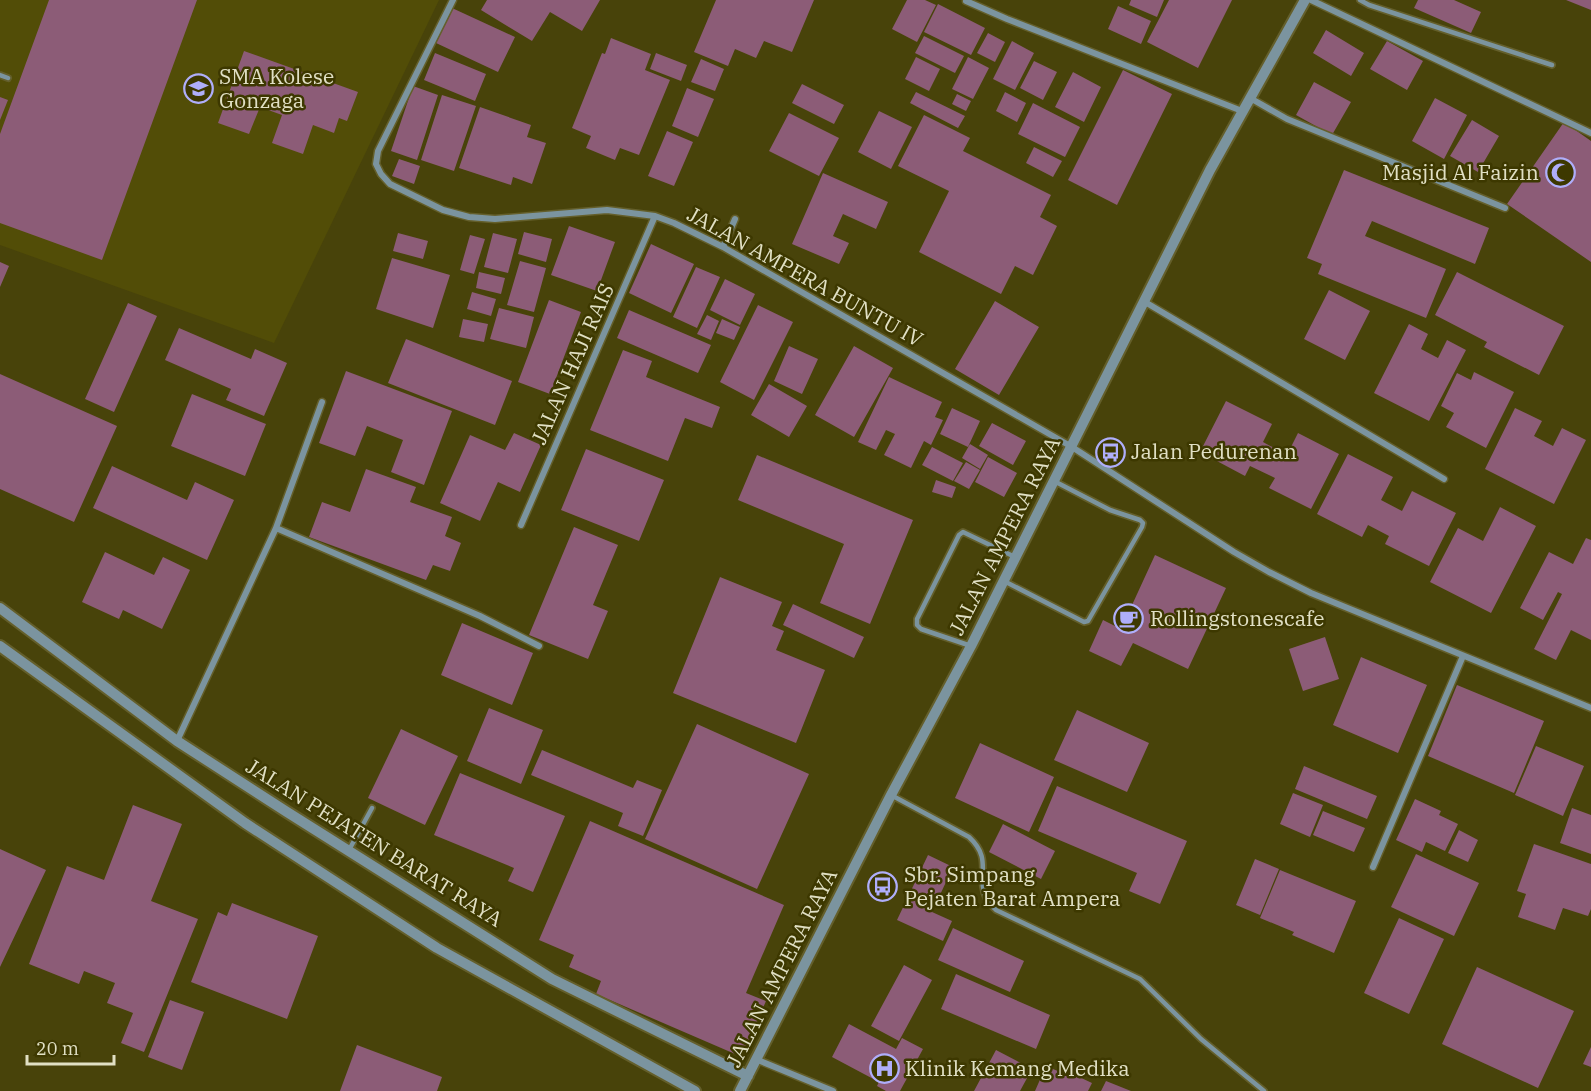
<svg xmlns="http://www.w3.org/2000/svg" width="1591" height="1091" font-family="'IBM Plex Serif',serif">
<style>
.built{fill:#524d07}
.building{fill:#8c5c77}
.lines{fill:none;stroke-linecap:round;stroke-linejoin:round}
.service-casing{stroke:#645f2b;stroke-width:8}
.minor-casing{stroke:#645f2b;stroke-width:9}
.tertiary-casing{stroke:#645f2b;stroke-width:14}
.service{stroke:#7b949f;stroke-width:4.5}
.minor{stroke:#7b949f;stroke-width:6}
.tertiary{stroke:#7b949f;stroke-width:10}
.labels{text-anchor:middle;stroke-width:5;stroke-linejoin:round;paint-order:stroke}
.poi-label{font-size:21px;fill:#e1e0c4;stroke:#3d3800;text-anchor:start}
.street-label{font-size:21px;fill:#e1e0c4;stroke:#3d3800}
</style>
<rect width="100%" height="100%" fill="#48430a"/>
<path class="built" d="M0 0H439L274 343 0 245Z"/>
<path class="building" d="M49 0H197L102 260 0 223V134Z
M487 0H600L582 31 550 12 532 41 481 10Z
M716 0H814L792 52 764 41 756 58 735 49 728 66 694 52Z
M907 0H925L936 5 917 42 892 29Z
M1131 0H1164L1157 17 1129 5Z
M1169 0H1232L1198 68 1147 42Z
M1418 0H1454L1481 12 1471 33 1414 8Z
M1566 0H1591V10Z
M938 4 985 28 971 55 924 32Z
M1118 6 1151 21 1141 44 1108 29Z
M452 8 515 37 498 72 436 43Z
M1326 30 1364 53 1351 76 1313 53Z
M988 33 1005 42 995 62 977 53Z
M924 36 964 56 955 73 915 53Z
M611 38 651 54 645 70 670 80 639 155 620 148 615 160 586 148 591 136 572 128 602 53 605 54Z
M1012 41 1034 53 1015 90 993 79Z
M1387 41 1423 61 1407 90 1370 69Z
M244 51 358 92 347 121 339 118 334 133 313 125 303 154 272 143 282 115 260 107 249 134 218 123Z
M435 53 486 74 475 101 424 80Z
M656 53 687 65 681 81 650 69Z
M916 57 940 69 929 91 905 79Z
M968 57 989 68 973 99 952 89Z
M701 59 724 69 715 91 691 82Z
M1034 61 1057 72 1043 100 1020 88Z
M1123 70 1172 94 1117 205 1068 180Z
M1073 72 1101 87 1084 122 1055 107Z
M1314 82 1351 102 1332 135 1296 115Z
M802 84 844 105 834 124 792 103Z
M413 86 438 95 417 160 391 151Z
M687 88 714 99 698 137 672 126Z
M916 92 965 116 958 128 910 103Z
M1005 92 1026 103 1017 122 996 111Z
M957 94 971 101 966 111 952 104Z
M442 95 476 106 454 171 421 160Z
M0 97 8 100 0 120Z
M1435 98 1467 115 1444 159 1412 141Z
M1033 103 1080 127 1065 157 1018 134Z
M480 107 531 125 527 137 546 143 532 184 513 177 511 185 459 168Z
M879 111 912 127 891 169 858 152Z
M789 113 839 138 819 176 769 151Z
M924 115 970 138 963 151 1051 195 1040 217 1057 226 1033 275 1015 266 1001 294 919 252 949 191 898 166Z
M1472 120 1499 136 1478 172 1450 156Z
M1564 122 1591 141V262L1507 204Z
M667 131 693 142 674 186 648 176Z
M1034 147 1062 161 1053 177 1026 163Z
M399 159 420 166 414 184 392 176Z
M1344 170 1489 228 1475 264 1372 221 1365 236 1446 269 1426 318 1318 274 1322 264 1307 258Z
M823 173 888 202 876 229 843 214 833 236 849 243 839 264 792 244Z
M569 226 615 242 597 291 551 275Z
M524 232 552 239 546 262 518 254Z
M398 233 428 241 423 259 393 251Z
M493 233 517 239 508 273 484 267Z
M470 235 485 239 474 274 460 270Z
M651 244 694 264 671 313 629 293Z
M392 258 450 275 433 328 376 309Z
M520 261 546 268 534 312 507 305Z
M0 262 9 266 0 287Z
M696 267 720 277 697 328 673 317Z
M479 272 505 278 501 294 476 288Z
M1457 272 1564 326 1539 375 1484 347 1487 342 1435 315Z
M725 279 755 294 740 325 710 310Z
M1329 290 1370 311 1345 360 1304 339Z
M472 292 496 299 491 316 467 309Z
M549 300 581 312 550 394 518 382Z
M995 301 1039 327 999 395 955 369Z
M128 303 157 316 114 412 85 399Z
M758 305 793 322 754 400 720 382Z
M499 308 534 317 526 348 490 339Z
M629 310 711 345 698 373 617 338Z
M707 315 719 321 711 340 697 334Z
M463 319 488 324 484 342 459 337Z
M722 319 740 327 734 340 716 333Z
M1409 324 1428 334 1421 349 1438 358 1447 340 1466 350 1429 421 1374 393Z
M179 328 251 359 255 349 287 363 264 416 226 400 231 389 165 360Z
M406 339 512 381 495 425 388 383Z
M789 346 818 359 802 394 774 381Z
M854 346 893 368 854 437 815 415Z
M623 350 652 361 646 377 720 407 712 428 685 418 668 461 590 430Z
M346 371 452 411 424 485 391 472 403 440 367 426 355 456 319 443Z
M1474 372 1514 392 1486 448 1446 427 1454 413 1441 406 1457 373 1471 380Z
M0 374 117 426 74 522 0 489Z
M889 377 942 402 935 417 943 420 931 445 924 441 911 468 884 455 895 434 886 430 876 450 858 442Z
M769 384 807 406 789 437 751 415Z
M192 394 266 424 245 476 171 446Z
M1226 401 1272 424 1263 442 1287 455 1298 433 1339 454 1311 509 1269 488 1275 478 1250 466 1245 476 1200 452Z
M952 408 980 421 968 447 940 434Z
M1515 408 1542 421 1534 436 1553 446 1562 428 1586 440 1554 504 1485 469Z
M992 423 1026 441 1013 465 979 446Z
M514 433 541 445 520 492 498 482 480 521 440 503 470 435 505 450Z
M970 444 988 455 980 469 962 458Z
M932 447 963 463 953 481 922 465Z
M586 449 664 480 639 541 561 510Z
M1348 454 1393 477 1381 500 1402 511 1412 491 1456 513 1429 566 1385 544 1389 536 1368 525 1362 537 1317 514Z
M757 455 913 520 870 624 820 603 844 544 738 500Z
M988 457 1017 473 1004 497 975 482Z
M966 462 980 470 969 489 954 481Z
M112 466 187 500 195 482 234 500 207 560 93 508Z
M366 469 416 487 410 502 452 517 445 536 461 543 450 571 433 565 426 580 309 537 322 502 350 512Z
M936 480 956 487 952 498 932 492Z
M1500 507 1536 526 1491 613 1430 582 1458 528 1483 541Z
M574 527 618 545 593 605 608 611 588 659 529 635Z
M1586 538 1591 540V640L1571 630 1556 660 1534 649 1562 594 1558 592 1543 620 1520 608 1549 552 1573 564Z
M105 552 154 575 163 557 190 570 162 629 123 610 119 619 82 602Z
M1155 555 1226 588 1188 669 1133 643 1121 666 1089 651 1103 620 1121 629Z
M720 577 782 602 772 626 784 631 776 650 825 670 796 743 673 693Z
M793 604 864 637 854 658 783 625Z
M462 623 533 653 512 705 441 675Z
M1325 637 1339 679 1303 691 1289 649Z
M1361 657 1427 685 1398 753 1333 725Z
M1457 685 1544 721 1514 793 1428 756Z
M489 708 543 730 521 784 467 761Z
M1077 710 1149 743 1127 792 1054 760Z
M697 724 809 774 757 889 645 839Z
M401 729 458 756 425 825 368 798Z
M980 743 1054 777 1029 832 955 798Z
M1536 746 1584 766 1563 816 1515 795Z
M542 750 633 788 637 780 662 790 643 836 618 826 623 813 531 775Z
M1304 766 1377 796 1367 819 1295 789Z
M460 773 565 816 533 892 508 881 514 868 434 835Z
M1057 786 1187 841 1160 904 1129 891 1137 873 1038 831Z
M1293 793 1323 805 1310 837 1280 824Z
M1415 799 1441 811 1439 815 1458 824 1445 851 1426 842 1422 852 1396 840Z
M133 805 182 824 151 901 198 919 144 1052 121 1043 133 1013 107 1003 115 983 84 971 79 984 29 964 67 866 104 880Z
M1572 808 1591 815V854L1560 843Z
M1323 811 1365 828 1354 852 1313 835Z
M590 821 784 905 746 993 766 1001 742 1057 596 994 601 981 569 967 574 955 539 940Z
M1003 824 1055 851 1041 879 989 852Z
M1459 830 1478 840 1468 862 1448 853Z
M1534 844 1591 864V909L1588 916 1563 908 1555 930 1518 917 1526 894 1517 891Z
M0 849 46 870 0 967Z
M1416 854 1479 883 1454 936 1391 907Z
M928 855 953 867 932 912 952 921 943 941 897 920Z
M1255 859 1279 869 1260 915 1236 905Z
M1280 870 1356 901 1334 953 1292 935 1294 932 1260 918Z
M232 903 318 936 287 1019 191 982 218 912 227 916Z
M1399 918 1444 939 1409 1014 1364 993Z
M953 928 1024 961 1010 992 938 960Z
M904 965 932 980 899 1041 871 1026Z
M1477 967 1574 1011 1538 1088 1442 1044Z
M956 974 1050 1015 1036 1049 941 1009Z
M170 1000 204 1012 182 1070 148 1057Z
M849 1024 896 1049 902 1038 923 1049 900 1091H886L877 1086 879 1082 832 1057Z
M357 1045 442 1077 437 1091H340Z
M1591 1047V1067L1583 1064Z
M996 1050 1032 1069 1020 1091H974Z
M1046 1066 1060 1072 1062 1069 1092 1083 1088 1091H1035Z
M1106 1081 1131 1091H1101Z"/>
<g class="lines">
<defs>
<path id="service" d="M1360 0 1369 5 1552 65
M0 75 8 78
M1004 581 1084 622 1088 621 1142 527 1143 523 1140 520 1110 510 1054 481
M971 646 921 629 917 625V619L959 535 963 532 1015 557
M891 795 969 837C994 860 975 876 987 900 988 903 993 907 996 910L1140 979 1201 1039 1264 1091
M349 850 372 808"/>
<path id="minor" d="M453 0 378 151 376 164 381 174 390 184 443 210 469 217 495 219 607 210 655 216 674 223 723 247 1072 447 1234 552 1269 572 1311 593 1591 708
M1311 0 1591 133
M966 1 1007 19 1242 111
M1250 98 1287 119 1505 208
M723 247 735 219
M1145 302 1444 479
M521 525 655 216
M276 528 480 616 539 646
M177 741 276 528 322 402
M1373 867 1463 656
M758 1060 833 1091"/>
<path id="tertiary" d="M0 608 177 741 287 812 552 979 748 1076
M0 646 245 823 437 948 695 1091
M740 1091 891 795 971 646 1210 170 1305 0"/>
</defs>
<use href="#service" class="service-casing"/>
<use href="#minor" class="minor-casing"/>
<use href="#tertiary" class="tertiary-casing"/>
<use href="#service" class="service"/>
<use href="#minor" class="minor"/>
<use href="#tertiary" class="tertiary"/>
</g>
<defs>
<symbol id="school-ring" viewBox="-11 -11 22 22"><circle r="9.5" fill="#3d3800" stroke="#afaefa" stroke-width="1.5"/><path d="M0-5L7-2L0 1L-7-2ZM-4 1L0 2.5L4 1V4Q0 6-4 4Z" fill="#afaefa"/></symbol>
<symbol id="mosque-ring" viewBox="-11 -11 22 22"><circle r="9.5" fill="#3d3800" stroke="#afaefa" stroke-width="1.5"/><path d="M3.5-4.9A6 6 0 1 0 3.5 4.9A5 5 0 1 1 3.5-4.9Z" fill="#afaefa"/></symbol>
<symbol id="bus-ring" viewBox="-11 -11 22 22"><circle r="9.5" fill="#3d3800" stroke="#afaefa" stroke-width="1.5"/><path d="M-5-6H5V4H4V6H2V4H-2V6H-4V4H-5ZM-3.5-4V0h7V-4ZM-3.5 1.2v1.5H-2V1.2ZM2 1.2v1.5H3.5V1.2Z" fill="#afaefa"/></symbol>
<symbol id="cafe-ring" viewBox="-11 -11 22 22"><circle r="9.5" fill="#3d3800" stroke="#afaefa" stroke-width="1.5"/><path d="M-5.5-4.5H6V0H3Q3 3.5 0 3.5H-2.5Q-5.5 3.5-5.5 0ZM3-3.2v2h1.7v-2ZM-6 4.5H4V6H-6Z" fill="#afaefa"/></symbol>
<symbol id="hospital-ring" viewBox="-11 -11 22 22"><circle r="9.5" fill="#3d3800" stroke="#afaefa" stroke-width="1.5"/><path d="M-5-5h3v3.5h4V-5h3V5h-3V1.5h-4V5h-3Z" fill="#afaefa"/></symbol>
</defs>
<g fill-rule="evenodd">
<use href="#school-ring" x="182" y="72" width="33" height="33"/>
<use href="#mosque-ring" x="1544" y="156" width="33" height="33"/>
<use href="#bus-ring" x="1094" y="436" width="33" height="33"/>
<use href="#cafe-ring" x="1112" y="602" width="33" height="33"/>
<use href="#bus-ring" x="866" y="870" width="33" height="33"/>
<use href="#hospital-ring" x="868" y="1052" width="33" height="33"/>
</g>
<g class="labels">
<g class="poi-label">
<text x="219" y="84">SMA Kolese<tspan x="219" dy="24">Gonzaga</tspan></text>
<text x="1539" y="180" text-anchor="end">Masjid Al Faizin</text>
<text x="1131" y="459">Jalan Pedurenan</text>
<text x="1150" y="626">Rollingstonescafe</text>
<text x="904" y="882">Sbr. Simpang<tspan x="904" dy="24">Pejaten Barat Ampera</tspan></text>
<text x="905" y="1076">Klinik Kemang Medika</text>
</g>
<g class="street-label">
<text transform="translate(805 277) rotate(29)" y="7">JALAN AMPERA BUNTU IV</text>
<text transform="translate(573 364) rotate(-66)" y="7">JALAN HAJI RAIS</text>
<text transform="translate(1005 536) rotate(-63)" y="7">JALAN AMPERA RAYA</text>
<text transform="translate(374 843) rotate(32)" y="7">JALAN PEJATEN BARAT RAYA</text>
<text transform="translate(782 968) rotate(-63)" y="7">JALAN AMPERA RAYA</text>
</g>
</g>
<path d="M27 1055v9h87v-9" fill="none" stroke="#e1e0c4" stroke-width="3"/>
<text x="36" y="1055" font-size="18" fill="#e1e0c4" stroke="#3d3800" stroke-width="4.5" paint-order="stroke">20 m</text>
</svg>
